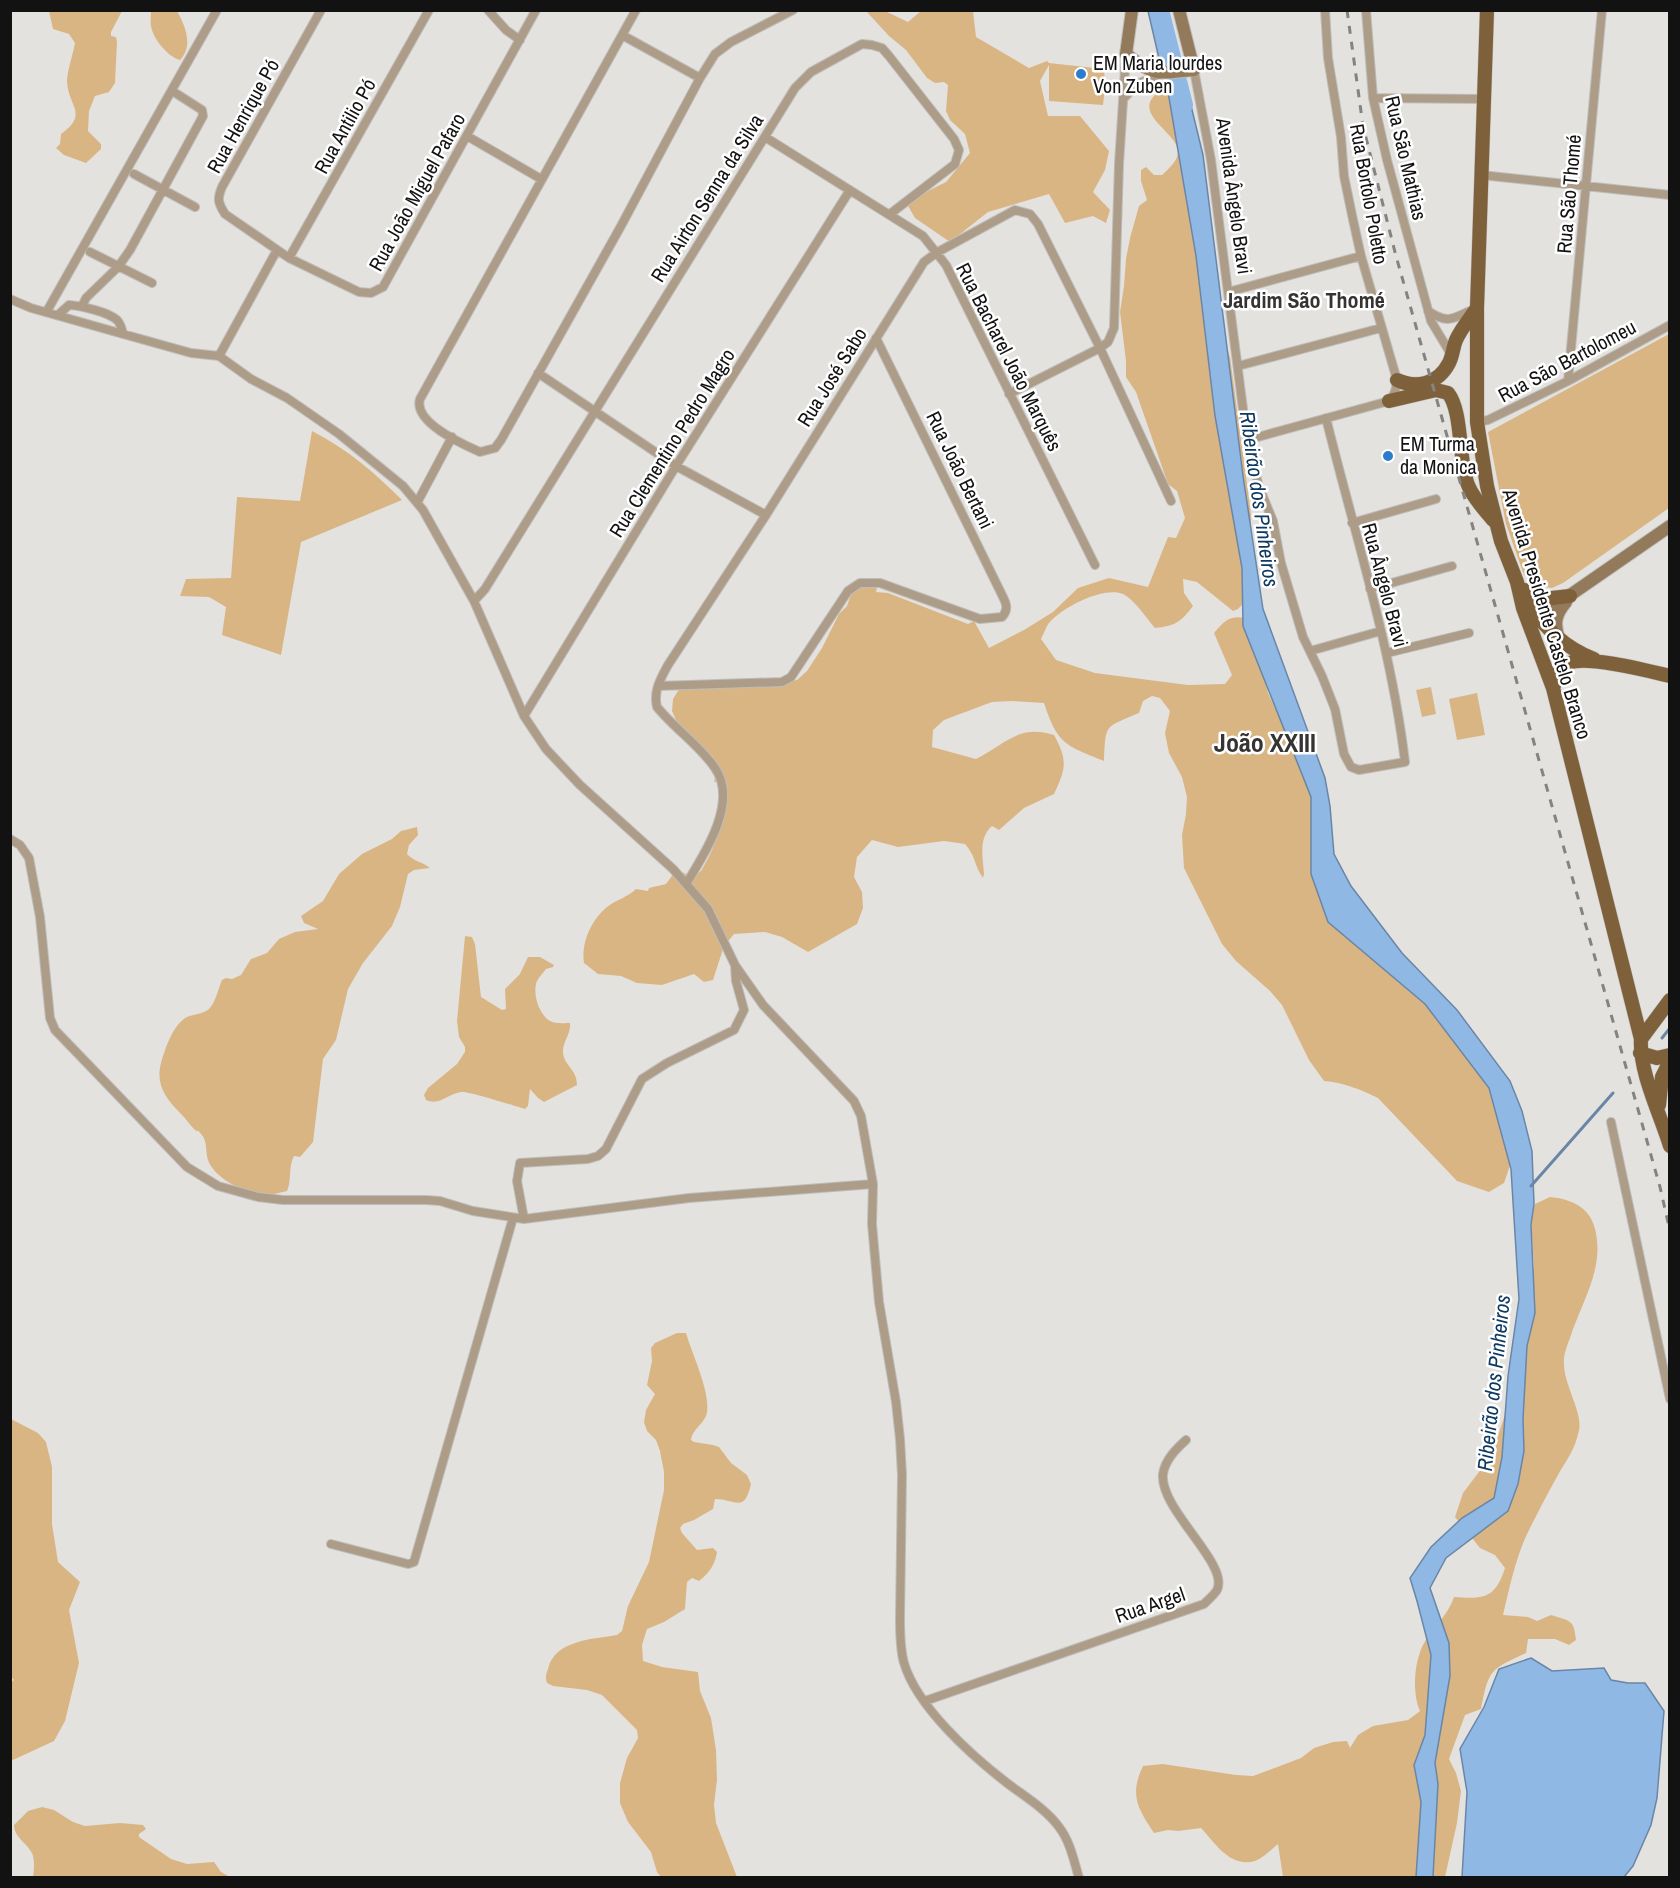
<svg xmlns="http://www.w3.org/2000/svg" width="1680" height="1888" font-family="'Archivo Narrow',sans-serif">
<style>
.green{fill:#dab584}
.water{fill:#8fb8e5;stroke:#6a86a6;stroke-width:1.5}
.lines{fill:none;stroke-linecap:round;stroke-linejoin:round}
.stream{stroke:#6a86a6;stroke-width:3}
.river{stroke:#8fb8e5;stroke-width:18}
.street-casing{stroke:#bebdba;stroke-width:10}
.secondary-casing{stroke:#bebdba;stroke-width:14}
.primary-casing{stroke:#bebdba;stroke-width:15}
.street{stroke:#ad9c87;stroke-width:8}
.secondary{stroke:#927a5b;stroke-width:12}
.primary{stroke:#7e613b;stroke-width:14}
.rail{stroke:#858382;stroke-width:3;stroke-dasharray:8 8;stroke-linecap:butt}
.poi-dot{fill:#2b7dcc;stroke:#fff;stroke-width:2}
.labels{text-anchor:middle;stroke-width:5;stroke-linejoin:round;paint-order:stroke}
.poi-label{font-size:20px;fill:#131212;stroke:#fff;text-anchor:start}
.street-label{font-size:20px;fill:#131212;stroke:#fff}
.water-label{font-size:21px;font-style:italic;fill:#0d3962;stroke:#fff}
.quarter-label{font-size:22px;font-weight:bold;fill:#353432;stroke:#fff}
.district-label{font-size:26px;font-weight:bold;fill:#353432;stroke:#fff}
</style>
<rect width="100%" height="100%" fill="#e4e2df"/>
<path class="green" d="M49 11H122L111 32V36L116 37 117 42 115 83 109 92 95 96 89 111 88 131 101 144V149L86 163 64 155 56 148 60 144 61 134C90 113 67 106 67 80 68 68 73 54 75 43L69 34 53 29Z
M151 11H177C185 25 194 46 180 60 168 57 153 39 151 26 150 22 151 15 151 11Z
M872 11H885L908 22 921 11H973L976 37 1029 68 1047 61 1049 63 1104 69 1105 87 1103 105 1049 101V65L1040 81 1048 116H1080L1109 151 1105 170 1093 192 1110 210 1106 223 1093 216 1065 223 1049 194 988 212 950 242 915 218 907 204 912 199 946 182 970 153 965 134 950 120 946 111 948 85 944 82 935 83 927 78 906 50 889 36 867 12Z
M1163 89 1172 91 1219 333 1226 345 1230 357 1251 514 1250 549 1252 594 1238 609 1233 611 1197 582 1183 579 1184 593 1193 606C1181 622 1175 626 1155 628 1146 618 1135 600 1123 594 1103 586 1058 609 1047 626 1045 630 1043 635 1041 639L1056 660 1095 673 1188 685 1225 684 1232 675 1214 633C1227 617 1233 614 1253 620L1268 693 1317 800 1335 884 1495 1065 1514 1154 1504 1183 1489 1192 1457 1181 1378 1098C1361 1090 1343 1082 1324 1081L1309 1060 1282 1005 1270 991 1236 961 1222 944 1184 868 1182 835 1186 814 1187 797 1182 777 1169 753 1165 733 1170 711 1160 698 1152 696 1143 701 1139 713C1104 728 1106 723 1104 761 1065 745 1058 745 1044 703L1012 701 992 702 944 720 933 730 932 747 976 759C1006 744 1018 724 1054 735 1068 760 1066 769 1054 794L1024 808 999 830 992 826C978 838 983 858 984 874L983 878C974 866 976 856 965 844L944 841 898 847 872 840 857 857 854 877 862 892 863 908 857 924 808 952 782 937 765 932 734 934 724 946 713 980 704 982 694 974 662 985 637 983 621 976 598 974 584 963C581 943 591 920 607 907 616 900 628 897 636 889L648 891 649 888 666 884 677 869C686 875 692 878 701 871 711 855 738 798 722 781L714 782 716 774 713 757 682 733 672 711 673 699 678 691 689 685 775 684 797 680 807 671 822 648 839 614 847 606 851 594 858 586 873 584 877 587 876 592 888 593 968 624 974 621 989 648 1024 630 1053 612 1078 588 1109 578 1148 587 1168 537 1176 538 1185 518 1177 491 1168 484 1136 392 1126 377V361L1120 312 1124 286 1126 259 1130 238 1139 206 1147 200 1141 181V170L1146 167 1154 175H1162C1168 169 1178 161 1178 152 1178 131 1125 112 1163 89Z
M1669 334V508L1563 583 1552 588 1539 586 1524 575 1506 524 1488 432Z
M312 431C347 449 374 472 402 500L301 542 281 655 222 635 226 607 209 597 180 596 186 579 231 578 237 497 300 501Z
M1431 687 1436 714 1422 717 1416 690Z
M1477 693 1485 735 1457 740 1449 699Z
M417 827 418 835 409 845 407 854C413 861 423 862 430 868L414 870 408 874 400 907 392 926 363 963 348 989 336 1040 323 1059 313 1142 300 1157 294 1156C288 1167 292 1180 287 1191 276 1194 266 1196 255 1193 239 1190 214 1177 208 1160 205 1152 208 1141 201 1134 196 1127 200 1134 194 1129 190 1125 186 1119 182 1115 167 1100 155 1086 161 1063 165 1049 173 1024 187 1017 194 1014 203 1014 209 1009 216 1002 218 989 222 980L226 978 232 979 241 975 251 959 267 953 279 939 295 932 318 929 304 923 301 916 323 901 339 874 362 854 392 839 401 831Z
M465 936 472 937 475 944 481 997 502 1010 506 1009 505 989 520 974 528 957H540L554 965 553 967 546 969C543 973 539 977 537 981 532 993 539 1015 550 1021 555 1024 565 1023 570 1023 571 1034 563 1041 563 1051 563 1066 577 1068 577 1085L544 1102 538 1098 530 1089 528 1106 525 1109C514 1106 469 1091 461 1092 447 1094 440 1106 426 1100L424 1095 428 1088 457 1064 465 1052V1047L459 1037 457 1021Z
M1550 1197C1571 1199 1590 1207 1595 1229 1605 1268 1582 1301 1570 1338 1567 1346 1563 1356 1564 1364 1564 1385 1583 1413 1579 1430 1575 1450 1567 1459 1558 1475 1548 1493 1539 1510 1530 1528 1516 1555 1510 1586 1503 1615L1528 1617 1537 1621 1551 1615C1570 1621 1574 1619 1576 1640L1569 1645 1555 1639H1528L1526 1653C1489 1670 1489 1670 1481 1709L1465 1715 1449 1759 1456 1773 1461 1791 1457 1823 1445 1877H1283L1278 1844C1272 1849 1263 1858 1255 1861 1230 1868 1216 1844 1201 1828L1178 1831 1168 1830 1154 1833C1138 1809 1129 1795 1143 1766L1163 1764 1236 1775 1253 1776 1301 1758 1314 1748 1333 1742 1347 1741 1350 1748 1358 1735 1373 1726 1408 1720 1420 1711C1412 1693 1414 1663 1423 1645 1431 1629 1448 1616 1454 1597 1484 1599 1495 1599 1505 1568L1495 1555 1480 1548 1455 1517 1463 1493 1488 1460 1495 1445 1521 1365 1534 1266 1531 1219 1535 1204Z
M677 1333H686C692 1354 713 1397 706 1416 702 1425 692 1430 691 1440L694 1442 713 1445 719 1447 731 1463 747 1475 751 1484C744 1514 736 1499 715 1499L713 1509 694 1520 683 1524 680 1528 682 1533 697 1550 713 1548 717 1552C715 1565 709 1573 699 1581L692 1578 687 1582 685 1609 664 1622 647 1629 642 1645 643 1661 662 1667 698 1672 700 1691 711 1718 716 1750 717 1780 714 1805 716 1823 737 1877H661L657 1872 651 1852 628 1822 620 1803V1783L627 1758 638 1738 637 1730 602 1695 587 1690 553 1686 547 1683C545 1677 546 1674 548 1669 554 1640 594 1639 617 1635L622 1631 628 1606 649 1562 664 1490V1472L660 1451 656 1440 647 1431 644 1422 646 1410 655 1394 647 1385 652 1361 651 1348 655 1343Z
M11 1419 38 1433 46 1442 52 1467V1524L58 1562 80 1582 69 1610 79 1663 65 1721 54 1741 13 1760 10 1758V1683L14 1680 10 1676Z
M42 1807 54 1810 73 1822 85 1826 120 1823 143 1825 146 1829 139 1834V1837L171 1859 187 1864 214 1862 221 1872 230 1877H33C34 1870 35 1860 32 1853 26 1842 14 1837 14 1825L28 1811Z"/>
<path class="water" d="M1148 11H1166L1180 63 1161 67Z
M1185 81 1203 155 1243 476 1263 609 1325 778 1330 806 1334 854 1351 886 1402 953 1457 1010 1510 1081 1522 1111 1532 1151 1534 1204 1531 1225 1535 1313 1527 1346 1523 1419 1524 1451 1518 1484 1508 1511 1446 1558 1430 1588 1449 1643 1450 1676 1435 1763 1438 1784 1433 1877H1416L1421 1802 1414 1765 1425 1735 1431 1655 1417 1601 1410 1578 1431 1547 1462 1518 1494 1498 1502 1457 1508 1376 1519 1299 1511 1169 1489 1088 1425 1004 1328 922 1311 874V797L1243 626 1242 568 1215 416 1196 256 1167 86Z
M1531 1658 1552 1671 1604 1668 1611 1680 1628 1683H1645L1664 1711 1657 1798 1651 1825 1633 1866 1624 1877H1462L1467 1792 1460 1749 1484 1707 1499 1669Z"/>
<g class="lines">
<path class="stream" d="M1662 1038 1670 1028
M1531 1186 1613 1093"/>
<path class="river" d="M1160 10 1184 105"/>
<defs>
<path id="street" d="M321 10 222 187C217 199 218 203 225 214L289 258 359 292 371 293 383 287 536 10
M488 10 506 30 520 40
M636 10 420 399C413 422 462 444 480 452L495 448 501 440 621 226 700 78 715 54 731 42 793 10
M1366 10 1373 98 1387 160 1431 321 1452 356
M622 35 700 78
M1194 70 1211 160 1247 440 1259 487 1273 521 1281 563 1303 637 1322 676 1335 709 1344 754 1351 767 1359 770 1405 762C1391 645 1354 532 1326 418
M1125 97 1137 84 1161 74
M1373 98 1484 99
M467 136 541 179
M765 137 923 236 946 265 1095 565
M134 174 195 207
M1481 175 1670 195
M90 252 152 283
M289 258 429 10
M1228 292 1361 256
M10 299 31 308 123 334 191 353 219 356 251 379 287 398 339 434 403 486 423 510 474 601 524 716 546 749 580 785 673 869 708 909 735 965 763 1005 854 1101 861 1116 873 1184 872 1224 879 1302 896 1402 900 1439 902 1475 900 1618C900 1633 900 1649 904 1663 917 1707 972 1756 1007 1783 1024 1796 1046 1809 1059 1827 1070 1841 1074 1861 1079 1878
M82 306 86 298 118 267 130 250 203 116 202 110 177 94
M47 311 217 10
M1428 311C1449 325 1453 318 1474 309
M58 315 69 305C82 306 108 312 117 320 121 324 122 329 123 334
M219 356 277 250
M1238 366 1381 328
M538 373 676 466 766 515
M1568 381 1602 10
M1009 394 1100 348 1108 342 1114 328 1119 164 1126 54
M1477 422 1488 420 1568 381 1670 325
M1247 440 1389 401C1395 395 1396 389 1397 380L1361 256 1352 215 1344 176 1341 137 1328 58 1325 10
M418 501 452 437
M1352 523 1436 499
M1370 589 1452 566
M474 601 485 589 795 88 811 72 862 44 872 45 882 48 889 56 954 139 959 150 955 164 890 214
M1310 651 1381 631
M1387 653 1469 633
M658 686 782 682 791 677 848 591 860 583H880L980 619 1002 617C1008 610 1007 605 1003 597L876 338
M524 716 676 466 850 190
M10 839 20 845 29 858 40 917 50 1018 55 1030 187 1167 218 1186 258 1197 283 1200H426L440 1201 473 1211 524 1219 689 1198 873 1184
M686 884C704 855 739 802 715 768 701 747 674 728 657 707 653 691 661 678 668 665L766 515 924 262 936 253 1015 210 1030 214 1038 224 1100 348 1171 501
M1611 1122 1670 1399
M524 1219 517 1181 520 1163 588 1159 598 1156 606 1149 642 1079 667 1063 734 1030 744 1010 736 981 735 965
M331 1544 408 1564 414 1562 513 1218
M925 1701 1204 1604C1208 1600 1214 1595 1217 1590 1230 1564 1159 1509 1163 1474 1165 1460 1176 1449 1186 1440"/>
<path id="secondary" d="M1132 10 1126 54C1156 78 1159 73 1194 70L1179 10
M1537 618 1670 526
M1559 639C1554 623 1555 615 1566 602"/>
<path id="primary" d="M1487 10 1477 308V422L1487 486 1501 541 1517 582 1523 608 1553 688 1641 1039C1639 1072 1660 1113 1670 1146
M1397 380C1417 389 1438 384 1449 363 1453 355 1453 347 1456 340 1461 329 1470 318 1477 308
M1389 401 1436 390 1448 393C1463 412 1458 460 1468 485 1473 498 1484 509 1493 520
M1525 590 1534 600 1570 596
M1527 600C1543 627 1565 648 1594 659
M1553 688C1556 680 1558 669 1567 664 1584 654 1648 671 1670 676
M1641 1039 1670 1000
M1640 1053 1657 1058 1670 1055
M1659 1105 1662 1077 1670 1061"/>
</defs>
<use href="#street" class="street-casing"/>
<use href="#secondary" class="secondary-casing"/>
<use href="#primary" class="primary-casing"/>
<use href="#street" class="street"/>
<use href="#secondary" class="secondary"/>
<use href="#primary" class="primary"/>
<path class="rail" d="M1347 10 1363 126 1396 256 1660 1187 1670 1231"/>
</g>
<g class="poi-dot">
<circle cx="1081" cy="74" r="6"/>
<circle cx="1388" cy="456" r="6"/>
</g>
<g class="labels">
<g class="poi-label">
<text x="1093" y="70">EM Maria lourdes<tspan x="1093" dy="23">Von Zuben</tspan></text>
<text x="1400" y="451">EM Turma<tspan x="1400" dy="23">da Monica</tspan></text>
</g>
<g class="street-label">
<text transform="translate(243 116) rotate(-61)" y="7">Rua Henrique Pó</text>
<text transform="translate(345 126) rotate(-61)" y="7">Rua Antilio Pó</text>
<text transform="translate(1406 158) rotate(77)" y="7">Rua São Mathias</text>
<text transform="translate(417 192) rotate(-61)" y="7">Rua João Miguel Pafaro</text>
<text transform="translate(1369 194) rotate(80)" y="7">Rua Bortolo Poletto</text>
<text transform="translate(1569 194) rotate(-85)" y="7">Rua São Thomé</text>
<text transform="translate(1234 196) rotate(82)" y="7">Avenida Ângelo Bravi</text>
<text transform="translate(707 198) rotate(-58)" y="7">Rua Airton Senna da Silva</text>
<text transform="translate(1009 357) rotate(63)" y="7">Rua Bacharel João Marquês</text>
<text transform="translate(1567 361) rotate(-28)" y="7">Rua São Bartolomeu</text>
<text transform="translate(832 377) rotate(-58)" y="7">Rua José Sabo</text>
<text transform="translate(672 443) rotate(-58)" y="7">Rua Clementino Pedro Magro</text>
<text transform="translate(960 470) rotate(64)" y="7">Rua João Bertani</text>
<text transform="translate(1385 585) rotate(75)" y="7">Rua Ângelo Bravi</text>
<text transform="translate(1547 614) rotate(73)" y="7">Avenida Presidente Castelo Branco</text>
<text transform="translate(1150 1605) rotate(-19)" y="7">Rua Argel</text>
</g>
<g class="water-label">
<text transform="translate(1259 499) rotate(82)" y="7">Ribeirão dos Pinheiros</text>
<text transform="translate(1494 1383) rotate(-84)" y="7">Ribeirão dos Pinheiros</text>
</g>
<g class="quarter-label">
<text x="1304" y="308">Jardim São Thomé</text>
</g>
<g class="district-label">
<text x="1265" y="752">João XXIII</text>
</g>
</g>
<rect width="1680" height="1888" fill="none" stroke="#131212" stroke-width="24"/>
</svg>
